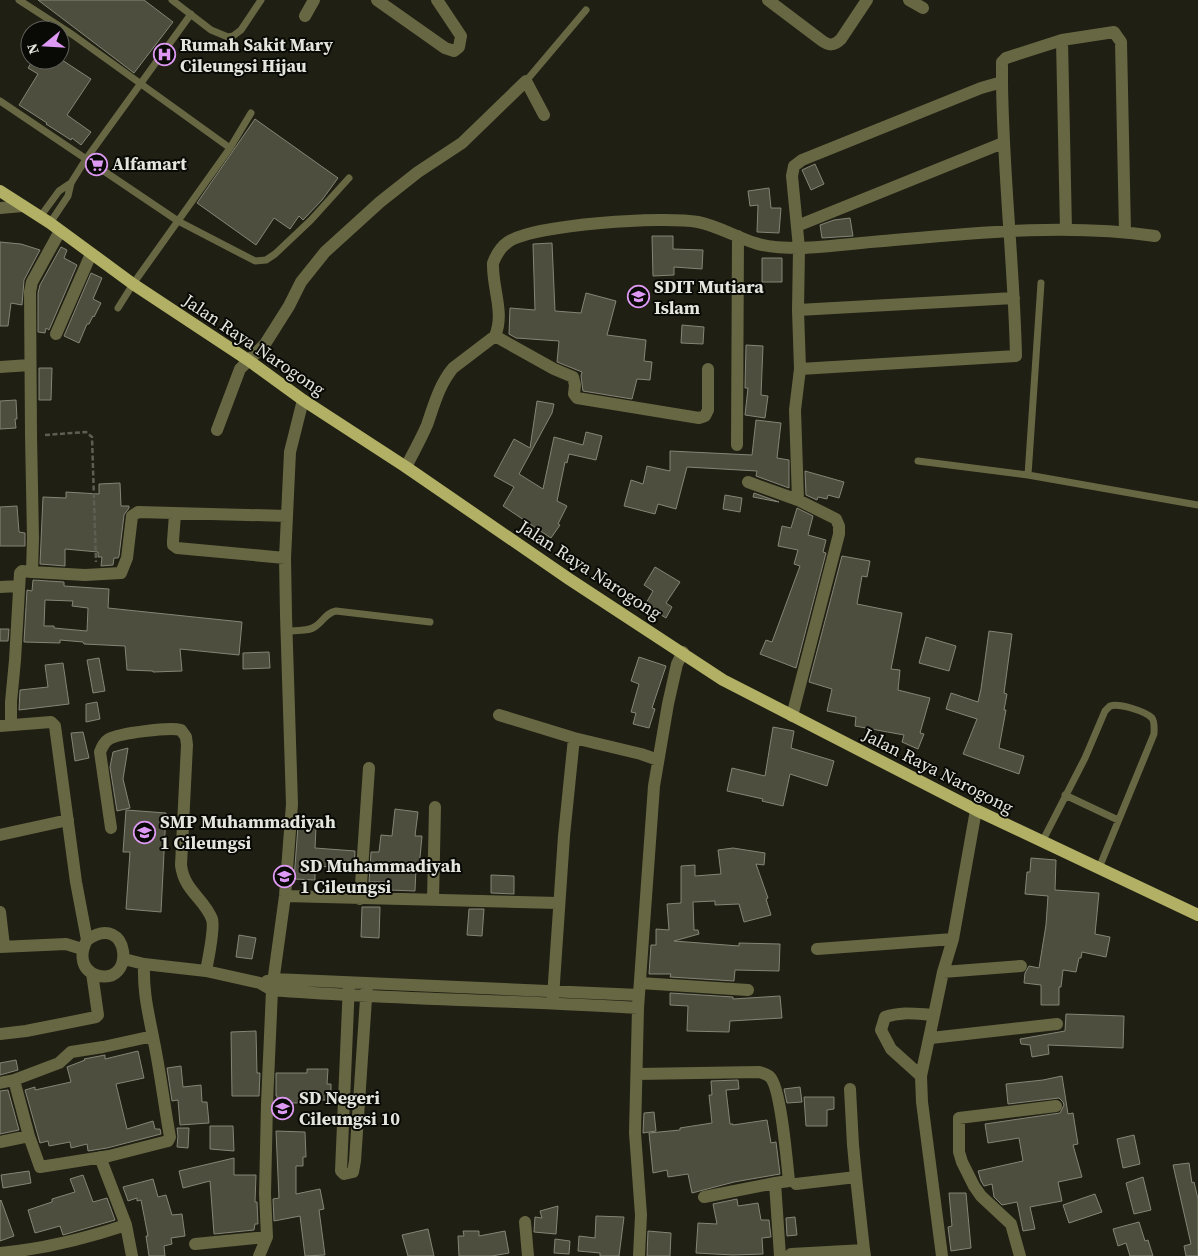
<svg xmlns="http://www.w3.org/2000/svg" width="1198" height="1256" font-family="'Source Serif 4',serif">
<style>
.building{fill:#4e4e3f;stroke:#848575;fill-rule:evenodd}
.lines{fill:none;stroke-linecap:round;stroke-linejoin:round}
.path{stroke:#5e5e53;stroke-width:2.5;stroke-dasharray:5 2.5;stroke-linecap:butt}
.service{stroke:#676744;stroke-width:7}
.minor{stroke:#676744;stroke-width:12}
.primary{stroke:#b1b065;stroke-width:12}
.labels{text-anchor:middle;stroke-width:4;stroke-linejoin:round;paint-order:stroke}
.poi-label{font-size:18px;font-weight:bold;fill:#e4e5dc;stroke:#090905;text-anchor:start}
.street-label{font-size:18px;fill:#e4e5dc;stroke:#090905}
</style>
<rect width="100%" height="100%" fill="#1f1f13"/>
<path class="building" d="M38 0H144L173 22 134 73Z
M33 60H62L91 79 67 115 91 132 81 145 72 138 71 140 46 124 47 123 19 105 38 74 28 68Z
M255 119 338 178 322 200 303 220 299 216 290 229 274 218 256 245 197 203Z
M815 164 824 184 811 190 802 170Z
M769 188 771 208H781L779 233 757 232 758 205 750 206 748 191Z
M850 218 853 236 822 238 820 225 834 220Z
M652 236H673V249L703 250 702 269 674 267V275L653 276Z
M0 242 21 244 40 250 24 280 22 305 11 303 8 326H0Z
M552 243 555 311 581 313 586 293 616 301 607 335 646 340 644 361 652 362 650 380 637 379 632 399 583 391 581 376 582 372 557 362 559 341 516 338 509 334 510 308 535 310 533 244Z
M61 247 67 250 64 258 77 265 49 330 46 328 45 333 38 332V293L40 285Z
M762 258H782V282H762Z
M91 273 102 278 93 299 101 303 94 317 93 316 89 324H87L79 343 64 336Z
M682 325 704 327 703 344 681 343Z
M746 345 763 346 761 395 768 396 765 418 745 415 748 388H745Z
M39 368H52L51 400H39Z
M16 400 17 419H15L16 428 0 429V401Z
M537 401 554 404 552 413 519 474 543 489 554 437 583 445 586 432 602 436 596 460 569 454 567 463 565 462 557 501 567 506 558 524 560 525 551 538 503 506 514 487 494 476 514 439 530 448Z
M756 420 781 423 777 458 789 460V488L756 476 757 471 687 467 676 509 658 504 655 514 624 506 631 480 643 484 647 466 670 471V451L752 455Z
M805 471 844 482 839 498 828 495 827 499 818 497 817 500 806 495Z
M120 483 121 506H129V508L124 515 119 556 118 558H114L113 565 101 566 102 557H98V552L65 549V566L40 564 43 497 66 498V492L99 494V484Z
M754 493 779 502 753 497Z
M725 495 742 498 740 512 723 509Z
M17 506 19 532 25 533V546H0V507Z
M797 508 813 516 808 535 826 540 823 552 826 553 796 668 760 654 766 640 772 642 800 566 794 564 798 550 778 546 782 526 791 528Z
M842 556 870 561 867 577 862 576 857 604 902 613 891 669 900 670 898 690 930 698 920 733 924 734 918 749 902 742 904 735 855 726 856 717 827 711 832 689 809 682Z
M655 567 680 582 666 603 672 607 666 618 645 605 653 591 644 585Z
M33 580 64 582V586L109 589 108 608 242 622 239 655 180 649 182 671 153 672V671L127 670 125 646 84 644 83 642 60 640V643L24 642 27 590 32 591ZM45 600 73 601 72 606 88 608 87 631 54 628V626H44Z
M0 629H9L8 641H0Z
M989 631 1012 634 1004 693 1007 694 1004 710H1006L999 748 1024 756 1019 774 963 754 977 719 946 709 951 693 978 702 981 689Z
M926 637 956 646 949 671 919 663Z
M269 652 270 668 243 669V653Z
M639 657 666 666 652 708 655 709 649 728 633 724 636 713 631 712 639 684 631 681Z
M99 658 105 691 93 693 87 660Z
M63 663 69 704 19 710 20 690 48 687 45 665Z
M97 702 100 719 86 722V704Z
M773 727 794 731 791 748 834 761 827 786 790 774 783 806 762 801 763 799 727 791 732 768 765 776Z
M83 732 89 758 75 761 71 733Z
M128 748 123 779 130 808 117 811 110 767 113 752Z
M395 809 418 812 415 836H422L419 868H416L415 891 389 890 390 882H369L371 852H379L381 835 392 836Z
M126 810 166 813 161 912 126 909 130 852H123Z
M298 826 316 827 315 848 355 851 354 868 315 866V880L294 879Z
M733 848 765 853 764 865 756 864 768 898 766 899 771 915 744 922 739 904 715 905V901L693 902 694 930H698L699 934 674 941 739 946V943L780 944 779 971 735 970 734 981 670 977 671 974H649L651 945H656V929L669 930 667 904 681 903V866L695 865V876L721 874 718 850Z
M1031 858 1056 860 1055 890 1099 893 1095 934 1110 937 1106 957 1082 952 1081 958H1079L1076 972 1063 970 1061 987H1059V1005H1041V985L1024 983 1025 973 1029 966 1039 968 1046 925 1048 896 1025 894 1027 872H1030Z
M491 875 514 876V894L491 893Z
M362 907H380L379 938 361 937Z
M469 909H484L482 936 467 935Z
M239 935 256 938 252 959 236 957Z
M670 993 733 997V999L780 996 782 1018 730 1021 729 1032 687 1031 688 1006 670 1005Z
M1066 1014 1124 1016 1123 1048 1048 1045 1049 1054 1032 1057 1030 1045 1021 1044 1020 1039 1065 1031Z
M256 1031 257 1073H260L259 1096H232L231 1032Z
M138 1051 144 1078 116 1084 127 1129 153 1121 155 1129H160L161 1134 107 1148 88 1151 87 1144 71 1148 70 1142 49 1146 48 1141 40 1143 25 1090 35 1087V1090L71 1082 67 1067 85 1060 84 1059 105 1055V1059Z
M16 1060 18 1070 0 1075V1063Z
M181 1066 183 1087 201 1085 202 1102H207L209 1123 180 1125 178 1100 172 1101 167 1068Z
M307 1069H328L327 1084H331V1100H298V1103H277V1096H276V1073H307Z
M1062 1076 1068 1114 1073 1113 1078 1144 1073 1145 1082 1177 1058 1182 1062 1201 1030 1207 1035 1229 1023 1231 1017 1202 1002 1205 994 1197 992 1184 984 1186 981 1181 978 1171 1023 1161 1019 1138 988 1143 985 1124 1060 1113 1064 1105 1063 1102 1059 1098 1008 1104 1006 1084 1043 1080Z
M738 1080 739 1089 726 1090 730 1124H733V1125L767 1120 771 1143 776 1142 780 1174 734 1182 692 1193 688 1174 668 1177 667 1170 653 1173 649 1133 680 1130V1128L712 1123 709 1095H712L711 1081Z
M800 1087 802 1102 787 1103 784 1089Z
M8 1090 19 1130 0 1134V1091Z
M804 1097H834V1109L827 1110V1126H806Z
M654 1112 656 1131 643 1133 644 1113Z
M210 1126H233L234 1151 210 1149Z
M177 1128H189L188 1148 177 1147 178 1136Z
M276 1131 305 1132 306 1157H303V1166H296V1194L320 1189 324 1209 319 1210 325 1255 305 1256 300 1216 274 1221 273 1199 279 1198Z
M1134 1135 1140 1164 1123 1168 1117 1139Z
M234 1158V1175H256L255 1202H257L258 1224H255L254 1230 214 1234 210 1181 183 1188 179 1171Z
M1189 1163 1192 1183 1194 1182 1198 1199V1256H1186L1184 1246 1191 1244 1173 1165Z
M29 1171 31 1183 3 1188 1 1175Z
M83 1175 93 1202 107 1198 115 1220 63 1235 60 1226 35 1233 28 1210 52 1202V1199L75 1192 70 1179Z
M1143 1177 1151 1210 1134 1214 1126 1183Z
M153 1179 158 1197 166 1195 172 1215 182 1214 185 1236 171 1238 172 1244 164 1246 165 1256H149L146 1236H148L141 1200 137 1201V1198L128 1201 123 1187Z
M949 1193H966L971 1248 951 1251 948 1227 952 1226Z
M1095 1194 1102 1212 1069 1223 1063 1205Z
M737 1199 738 1206 758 1203 761 1220H769L771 1237 762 1238 763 1254 733 1255 696 1253 698 1223 717 1224 713 1204Z
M1 1200 14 1236 0 1241V1201Z
M558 1206 556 1234 534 1232 535 1217 542 1218 540 1211Z
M596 1216 624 1217 619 1256H600V1253L578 1251 579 1236 595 1238Z
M795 1217 797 1235 787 1236 786 1218Z
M1139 1222 1145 1241 1148 1240 1153 1256H1130L1126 1243 1118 1246 1113 1229Z
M428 1229 434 1256H408L402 1235Z
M463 1231H479V1236L505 1231 509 1253 492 1256H459L458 1236H464Z
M648 1231 671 1233 670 1256H647Z
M555 1239 570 1241 569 1254 554 1253Z"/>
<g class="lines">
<path class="path" d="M45 435 86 432 92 437 96 562"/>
<path class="service" d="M19 0 73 35 230 148
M172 0 211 30 228 37 233 36 241 30 261 0
M526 81 586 10
M0 101 178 221 255 261 266 260 275 254 311 220 349 178
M40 217 59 191 71 183
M50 223 68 196 71 183 86 159 191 14
M118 308 133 284 230 148 251 113
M918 461 1028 475 1198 505
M1028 475 1041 283
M287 631C295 630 309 632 316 626 324 620 326 613 336 611L430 622
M1065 795 1118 820
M1042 842 1085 758 1105 711 1110 706C1119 703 1145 711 1152 718 1155 722 1154 729 1154 734L1099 868"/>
<path class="minor" d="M377 0 445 48 454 51 459 47 461 36 437 0
M768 0 821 40C829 46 834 46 841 39L867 0
M909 0 923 8
M305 16 314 0
M1062 40 1066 230
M0 208 23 206
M797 226 1003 143
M798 310 1014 298
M56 334 91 254
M495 336 554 369 573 377 575 385 574 394 577 398 699 418 705 416 708 410V369
M0 367 30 365
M800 369 1016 356C1014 265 1003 174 1002 82
M217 430 240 369 265 344 289 306 301 282 325 252 380 202 418 172 462 143 526 81 544 115
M737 445 738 236
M406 467C413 453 421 439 427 425 434 405 439 385 453 368L495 336C505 313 492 288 493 263 496 255 501 247 508 242 535 224 664 216 698 222 718 226 736 237 755 243 766 247 788 248 800 248 828 247 856 243 883 241 973 233 1065 223 1155 236
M748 482 798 500 836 519 839 526V534L792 716
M798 500 795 410 800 369 798 310 799 248 792 176 794 166 802 160 981 88 1002 82V62L1006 58 1062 40 1114 32 1121 42 1125 232
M175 514 173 541V545L177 548 285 558
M32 572 85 575 121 573 127 558 132 516 138 512 287 516
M0 587 19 586
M499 715 574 738 564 836 553 997
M11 725V702L15 660 20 573 22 571 32 572 33 538 31 435 30 292 32 282 60 231
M0 726 51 722 55 726 76 882 87 940C80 953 80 969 96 975 137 988 130 910 87 940
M574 738 641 754 658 760
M111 828 100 752C102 747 104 742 109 739 120 733 169 727 181 730L186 737 187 745 181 865C184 891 204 898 212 919 215 928 208 960 206 971
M0 835 68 820
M285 896 558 903
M360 899 369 768
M433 900 435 807
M0 912 4 946
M0 947 66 944 82 949
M817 949 953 939
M124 959 144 964 206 971 260 983 272 990C394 1000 516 1000 638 1008
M943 972 1021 966
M267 981 274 979 639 995
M349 983 341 1171 344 1174 353 1172 355 1161 367 984
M640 983 748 990
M934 1015 921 1076 922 1102 942 1256
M0 1034 26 1031 96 1017 98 1015 92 973
M931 1038 1057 1024
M637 1074 759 1072C762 1073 767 1074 770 1077 781 1088 787 1163 789 1181L775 1183 780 1256
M921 1076 891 1049 881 1030 885 1017C902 1011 917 1014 934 1015L943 972 953 939 976 810
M14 1080 29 1136 40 1167 109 1156 168 1141 170 1137C164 1104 160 1070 153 1037 148 1011 143 992 144 964
M0 1083 14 1080 59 1063 71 1052 103 1047 153 1036
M0 1142 29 1136
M100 1157 126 1225 132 1256
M856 1177 864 1250
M796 1184 856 1177 853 1145 850 1089
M704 1197 775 1183
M525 1222 528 1256
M195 1244 267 1237
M0 1253C45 1249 84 1239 126 1225
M791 1254 864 1250 865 1256
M259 1256 267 1237 265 1194 267 1104 272 990 285 896 292 804 286 615 285 558 287 516 290 452 303 400
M639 1256 641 1215 635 1133 638 1008 654 786 668 704 677 664 683 652
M1020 1256 1011 1224 981 1196 974 1186 962 1162 959 1152V1118L1056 1106"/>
<path class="primary" d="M0 191 50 223 133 284 248 360 303 400 406 467 569 579 723 680 976 810 1198 915"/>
</g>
<defs>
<symbol id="hospital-ring" viewBox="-11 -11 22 22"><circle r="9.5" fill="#090905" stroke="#dd99f3" stroke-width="1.5"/><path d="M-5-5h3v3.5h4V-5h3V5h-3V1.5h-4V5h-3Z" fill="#dd99f3"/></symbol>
<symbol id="supermarket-ring" viewBox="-11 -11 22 22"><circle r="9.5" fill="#090905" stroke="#dd99f3" stroke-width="1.5"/><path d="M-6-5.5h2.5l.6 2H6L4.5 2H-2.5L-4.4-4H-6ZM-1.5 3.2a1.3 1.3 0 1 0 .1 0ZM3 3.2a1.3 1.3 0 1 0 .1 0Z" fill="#dd99f3"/></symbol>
<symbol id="school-ring" viewBox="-11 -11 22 22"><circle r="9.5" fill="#090905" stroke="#dd99f3" stroke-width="1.5"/><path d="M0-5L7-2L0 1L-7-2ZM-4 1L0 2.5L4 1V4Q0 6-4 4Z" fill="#dd99f3"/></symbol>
</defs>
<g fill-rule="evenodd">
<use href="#hospital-ring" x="152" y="42" width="25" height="25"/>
<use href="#supermarket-ring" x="84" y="152" width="25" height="25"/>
<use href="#school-ring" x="626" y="284" width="25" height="25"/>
<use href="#school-ring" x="132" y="820" width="25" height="25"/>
<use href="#school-ring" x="272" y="864" width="25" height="25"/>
<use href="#school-ring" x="270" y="1096" width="25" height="25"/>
</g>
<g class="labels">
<g class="poi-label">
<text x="180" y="51">Rumah Sakit Mary<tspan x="180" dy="21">Cileungsi Hijau</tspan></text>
<text x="112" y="170">Alfamart</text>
<text x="654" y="293">SDIT Mutiara<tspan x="654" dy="21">Islam</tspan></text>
<text x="160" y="828">SMP Muhammadiyah<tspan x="160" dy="21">1 Cileungsi</tspan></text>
<text x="300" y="872">SD Muhammadiyah<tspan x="300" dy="21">1 Cileungsi</tspan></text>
<text x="299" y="1104">SD Negeri<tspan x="299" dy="21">Cileungsi 10</tspan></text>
</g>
<g class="street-label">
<text transform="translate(254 345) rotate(34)" y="6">Jalan Raya Narogong</text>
<text transform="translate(590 570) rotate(33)" y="6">Jalan Raya Narogong</text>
<text transform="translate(938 771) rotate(27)" y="6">Jalan Raya Narogong</text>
</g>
</g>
<g transform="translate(45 45) rotate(252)"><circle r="24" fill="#090905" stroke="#61615b"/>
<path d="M0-4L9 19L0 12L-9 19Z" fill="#dd99f3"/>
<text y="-8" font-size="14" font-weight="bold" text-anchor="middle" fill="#e4e5dc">N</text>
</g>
</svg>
